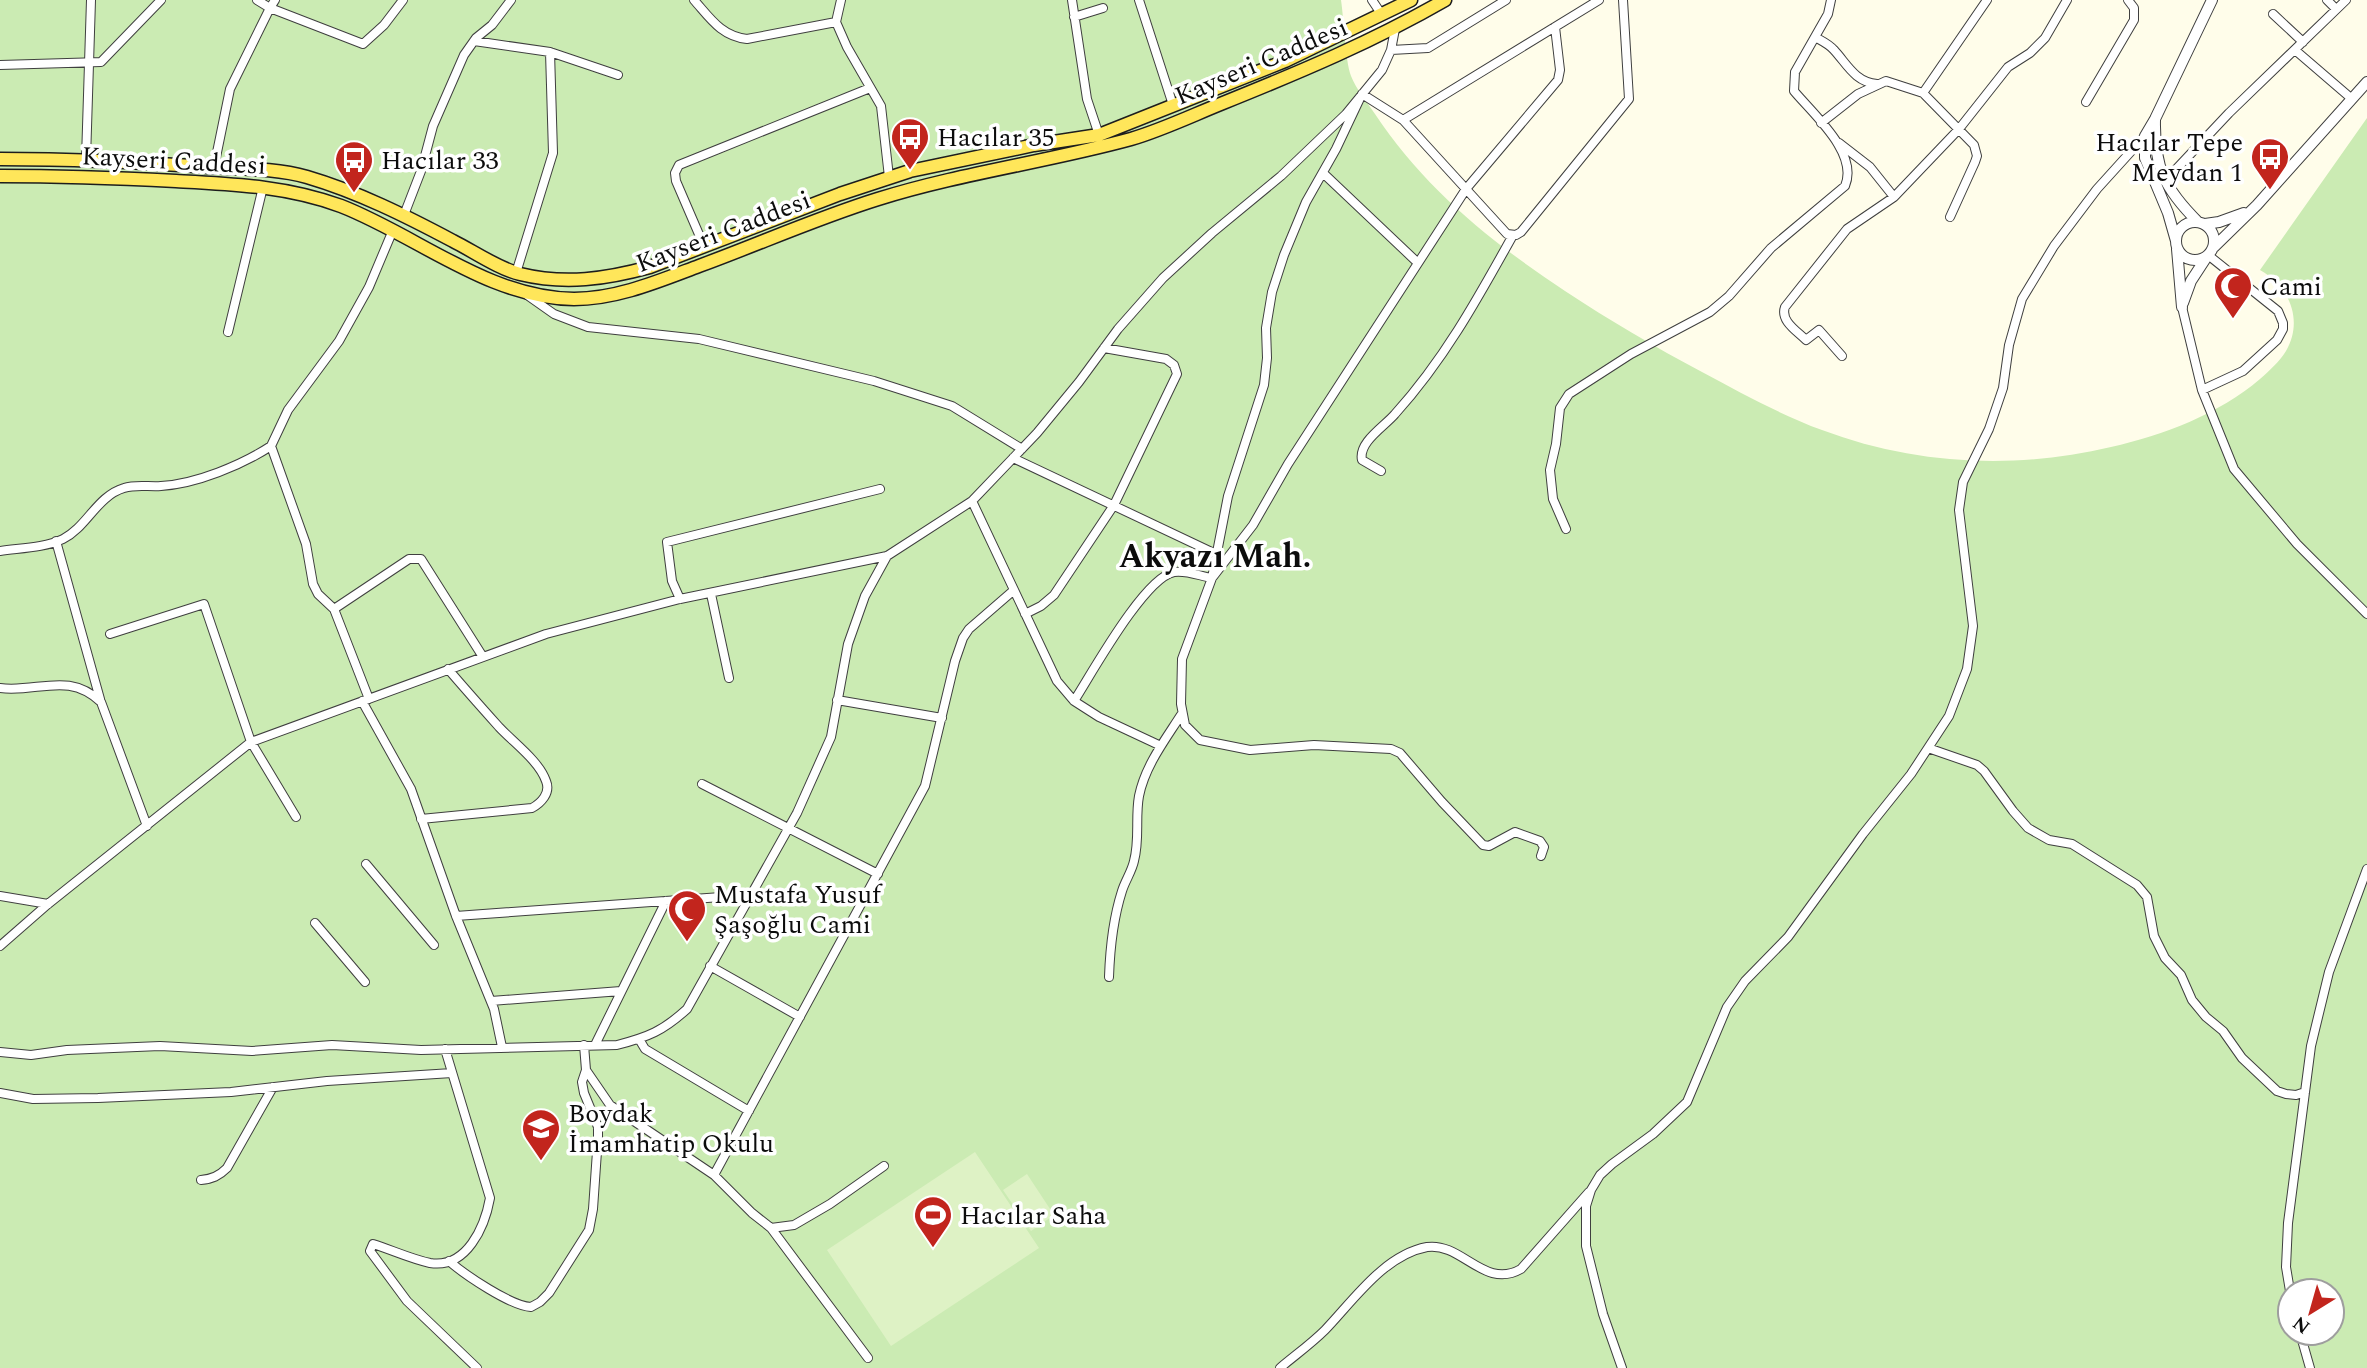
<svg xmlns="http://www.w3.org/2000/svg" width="2367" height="1368" font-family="Spectral,serif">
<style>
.grass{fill:#cbebb3;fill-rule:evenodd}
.pitch{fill:#def2c5}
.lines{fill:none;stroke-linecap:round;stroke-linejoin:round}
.minor-casing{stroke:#3f3f3f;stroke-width:10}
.tertiary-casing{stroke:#3f3f3f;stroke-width:12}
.primary-casing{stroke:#1d1d1d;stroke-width:15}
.minor{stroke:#fff;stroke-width:8}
.tertiary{stroke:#fff;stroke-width:10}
.primary{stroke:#ffe65a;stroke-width:12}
.labels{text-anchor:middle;stroke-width:7;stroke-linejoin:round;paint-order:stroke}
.street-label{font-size:26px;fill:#0c0c0c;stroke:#fff}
.poi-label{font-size:26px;fill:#0c0c0c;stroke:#fff;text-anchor:start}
.district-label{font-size:33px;font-weight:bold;fill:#0c0c0c;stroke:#fff}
</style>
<rect width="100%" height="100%" fill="#fffdea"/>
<path class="grass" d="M0 0H1341C1344 20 1345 59 1351 76 1356 89 1367 102 1375 114 1424 188 1491 242 1565 291 1609 320 1655 347 1702 372 1741 393 1781 415 1822 430 1915 465 2015 470 2111 447 2164 435 2219 414 2260 379 2269 371 2280 361 2286 351 2304 320 2289 286 2260 270L2367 118V1368H0ZM2290 1291H2332V1333H2290Z"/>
<path class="pitch" d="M975 1152 1039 1248 891 1346 827 1250Z
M1027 1174 1054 1215 1031 1231 1003 1190Z"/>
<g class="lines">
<defs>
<path id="minor" d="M257 0 270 8 275 0
M694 0C710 18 721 36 747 39L836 22
M841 0 836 22 847 47 881 106 889 177
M1072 0 1087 99 1099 135
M1139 0 1173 105
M1372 0 1382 15
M2327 0 2336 9
M2273 14 2303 42
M1074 17 1103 8
M1815 37C1822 41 1829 44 1834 50 1847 64 1855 82 1877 84
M474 41 550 52 553 153 516 273
M1391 50 1428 48 1506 0
M2295 50 2352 99
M550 52 618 75
M0 65 101 62 161 0
M1923 93 1987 0
M2086 102 2134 20V8L2128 0
M1403 120 1599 0
M1821 123 1858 94 1886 81 1923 93 1974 145 1977 156 1975 162 1950 217
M1839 143 1870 167 1894 197
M86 159 91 0
M214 167 230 89 270 8 363 44 384 25 403 0
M1323 173 1418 263
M2165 181 2229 113 2346 0
M404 215 421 171 433 126 464 55 476 38 492 25 511 0
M704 246 676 181 675 173 679 165 870 88
M527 295 554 314 588 327 699 339 874 381 952 406 1022 449
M2182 307 2202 390 2234 469 2297 544 2367 614
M228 332 263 187
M1842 356 1819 330 1806 340C1797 331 1780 321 1785 307L1847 229 1894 197 1959 129 2008 67 2030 53 2045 38 2067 0
M2202 390 2243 371 2277 340 2283 329V323L2278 311 2208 255
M1013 458 1216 554
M1381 471 1362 460C1358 442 1385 426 1395 414 1444 360 1478 298 1513 235
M972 501 1057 681 1074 701 1099 717 1161 746
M1566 529 1553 499 1550 470 1556 444 1560 408 1569 394 1631 354 1710 312 1729 296 1771 248 1845 186C1859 153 1813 114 1794 91L1795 72 1828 14 1831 0
M56 541 100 699
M0 551C21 548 44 548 63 539 87 527 97 496 124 488 136 484 149 487 161 486 196 484 242 465 271 446
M711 594 729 678
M680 599 672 581 667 542 880 489
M334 609 409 559H421L483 657
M1025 614 1041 606 1054 595 1114 505 1177 374 1174 365 1166 359 1104 348
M110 634 204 604 251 742 296 817
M0 688C38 693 68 671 101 702L147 826
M369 699 334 609 318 594 313 584 306 544 271 446 288 410 339 341 369 287 393 230
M837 700 942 718
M362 701 411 789 456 916 494 1009 502 1047
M1074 701C1092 673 1144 578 1174 572 1186 570 1200 576 1212 578L1253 525 1288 464 1466 189 1558 80 1560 70 1555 27
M1928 748 1977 765 1984 771 2013 811 2028 828 2049 840 2072 844 2137 885 2147 897 2154 936 2165 958 2181 975 2192 1000 2206 1017 2223 1031 2242 1058 2277 1091 2286 1094 2296 1095 2305 1092
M702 784 878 874
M421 819 532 808C541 803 551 793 546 781 539 761 514 743 499 727 482 708 465 689 448 669
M1541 856 1544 847 1540 841 1515 832 1489 846 1483 845 1442 802 1400 753 1391 749 1314 745 1250 750 1200 740 1185 725 1181 704 1182 659 1212 578 1228 496 1264 385 1267 358 1266 328 1272 292 1284 255 1306 202 1336 149 1362 94 1403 120 1507 234 1516 235 1521 232 1629 99 1623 0
M366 864 434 945
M0 896 48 904
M456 916 749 895
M315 923 365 982
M0 946 48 904 251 742 546 634 680 599 887 556 972 501 1037 433 1079 382 1118 329 1163 278 1212 233 1281 176 1346 114 1382 70 1391 50 1395 29
M710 966 800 1017
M1109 977C1110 948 1113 919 1122 891 1125 881 1132 871 1134 861 1140 839 1135 818 1139 796 1145 766 1165 740 1181 715
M491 1001 621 991
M639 1039 645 1049 749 1111
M595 1045 666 901
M445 1049 490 1198C485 1226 467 1269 430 1263 411 1259 392 1250 373 1244L370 1251 407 1301 477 1368
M0 1052 31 1055 67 1050 160 1046 252 1051 332 1045 421 1050 617 1045C648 1037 663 1031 687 1009L797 813 831 737 848 644 865 596 887 556
M586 1070 610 1105 714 1175 752 1213 771 1228 794 1225 830 1204 884 1166
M0 1093 33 1099 98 1098 231 1092 327 1081 452 1073
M714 1175 925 786 955 661 963 638 969 629 1014 590
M201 1180C212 1179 219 1176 227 1168L273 1087
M771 1228 868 1358
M449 1261C465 1275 511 1306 531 1307L540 1302 549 1293 589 1230 593 1209 598 1137V1127L584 1093 582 1082 586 1070 584 1045
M2290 1291 2286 1267 2288 1223 2311 1046 2329 972 2367 869
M2300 1333 2310 1368
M1280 1368C1294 1356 1311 1344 1325 1330 1353 1301 1384 1255 1427 1247 1462 1242 1484 1290 1521 1269L1589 1192
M1622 1368 1603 1314 1586 1246V1206L1591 1190 1600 1175 1612 1164 1653 1134 1687 1102 1727 1007 1745 981 1788 937 1863 834 1911 774 1949 716 1967 669 1973 626 1959 510 1963 482 1989 429 2003 388 2009 345 2022 299 2054 246 2097 189 2145 136"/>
<path id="tertiary" d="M2155 120C2154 168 2165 189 2198 222
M2176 241a19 19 0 1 1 38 0a19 19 0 1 1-38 0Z
M2205 224 2219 222 2244 213
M2176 241 2168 213 2145 158V136L2155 119 2212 0
M2214 247 2257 205 2367 82
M2177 249 2182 307
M2183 303 2191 281 2206 258"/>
<path id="primary" d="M0 159C69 159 138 162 207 167 240 169 275 168 307 177 358 192 406 216 453 241 473 251 499 269 520 274 565 285 606 279 650 267L840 194 910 171 1034 145 1099 135 1285 61 1411 0
M0 176C59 176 117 178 176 181 233 184 287 186 341 206 418 236 488 298 574 299 617 299 659 281 699 266 759 244 817 218 878 199 961 173 1047 162 1131 139 1162 130 1193 115 1223 103 1300 72 1374 41 1445 0"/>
</defs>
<use href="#minor" class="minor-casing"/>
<use href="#tertiary" class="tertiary-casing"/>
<use href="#primary" class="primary-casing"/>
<use href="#minor" class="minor"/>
<use href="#tertiary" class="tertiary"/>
<use href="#primary" class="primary"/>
</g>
<defs>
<symbol id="bus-pin" viewBox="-11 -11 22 30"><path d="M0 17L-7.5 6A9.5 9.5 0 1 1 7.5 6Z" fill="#c2251d" stroke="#fff"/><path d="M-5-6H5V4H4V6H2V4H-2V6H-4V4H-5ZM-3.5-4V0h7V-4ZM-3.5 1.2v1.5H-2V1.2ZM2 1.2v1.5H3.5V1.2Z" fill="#fff"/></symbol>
<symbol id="mosque-pin" viewBox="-11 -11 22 30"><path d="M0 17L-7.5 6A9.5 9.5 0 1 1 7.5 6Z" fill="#c2251d" stroke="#fff"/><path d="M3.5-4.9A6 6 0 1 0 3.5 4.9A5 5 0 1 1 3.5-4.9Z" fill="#fff"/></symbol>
<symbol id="school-pin" viewBox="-11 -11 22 30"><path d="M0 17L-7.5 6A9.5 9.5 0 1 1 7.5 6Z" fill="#c2251d" stroke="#fff"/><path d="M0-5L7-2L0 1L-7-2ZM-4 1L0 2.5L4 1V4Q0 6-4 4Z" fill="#fff"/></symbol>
<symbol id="stadium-pin" viewBox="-11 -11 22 30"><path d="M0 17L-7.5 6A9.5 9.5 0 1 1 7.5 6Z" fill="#c2251d" stroke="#fff"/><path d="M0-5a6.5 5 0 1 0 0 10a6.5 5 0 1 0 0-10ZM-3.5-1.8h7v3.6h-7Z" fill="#fff"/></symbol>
</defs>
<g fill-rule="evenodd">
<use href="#bus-pin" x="888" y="115" width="44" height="60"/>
<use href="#bus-pin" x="2248" y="135" width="44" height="60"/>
<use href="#bus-pin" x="332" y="138" width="44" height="60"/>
<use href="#mosque-pin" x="2211" y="264" width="44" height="60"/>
<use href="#mosque-pin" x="665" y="887" width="44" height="60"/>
<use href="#school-pin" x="519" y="1106" width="44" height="60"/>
<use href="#stadium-pin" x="911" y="1193" width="44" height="60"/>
</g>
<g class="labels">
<g class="street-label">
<text transform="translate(1261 61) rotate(-23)" y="9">Kayseri Caddesi</text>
<text transform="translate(174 160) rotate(3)" y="9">Kayseri Caddesi</text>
<text transform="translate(723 231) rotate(-21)" y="9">Kayseri Caddesi</text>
</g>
<g class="poi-label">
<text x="937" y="146">Hacılar 35</text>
<text x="2243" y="151" text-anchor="end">Hacılar Tepe<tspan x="2243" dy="30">Meydan 1</tspan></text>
<text x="381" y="169">Hacılar 33</text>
<text x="2260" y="295">Cami</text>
<text x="714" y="903">Mustafa Yusuf<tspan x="714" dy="30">Şaşoğlu Cami</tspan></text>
<text x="568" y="1122">Boydak<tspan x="568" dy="30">İmamhatip Okulu</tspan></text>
<text x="960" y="1224">Hacılar Saha</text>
</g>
<g class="district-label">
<text x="1215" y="567">Akyazı Mah.</text>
</g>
</g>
<g transform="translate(2311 1312) rotate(217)"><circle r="33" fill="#ffffff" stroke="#9e9e9e" stroke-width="2"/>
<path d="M0-5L12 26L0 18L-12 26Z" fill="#c2251d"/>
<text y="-10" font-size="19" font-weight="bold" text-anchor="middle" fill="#0c0c0c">N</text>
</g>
</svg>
